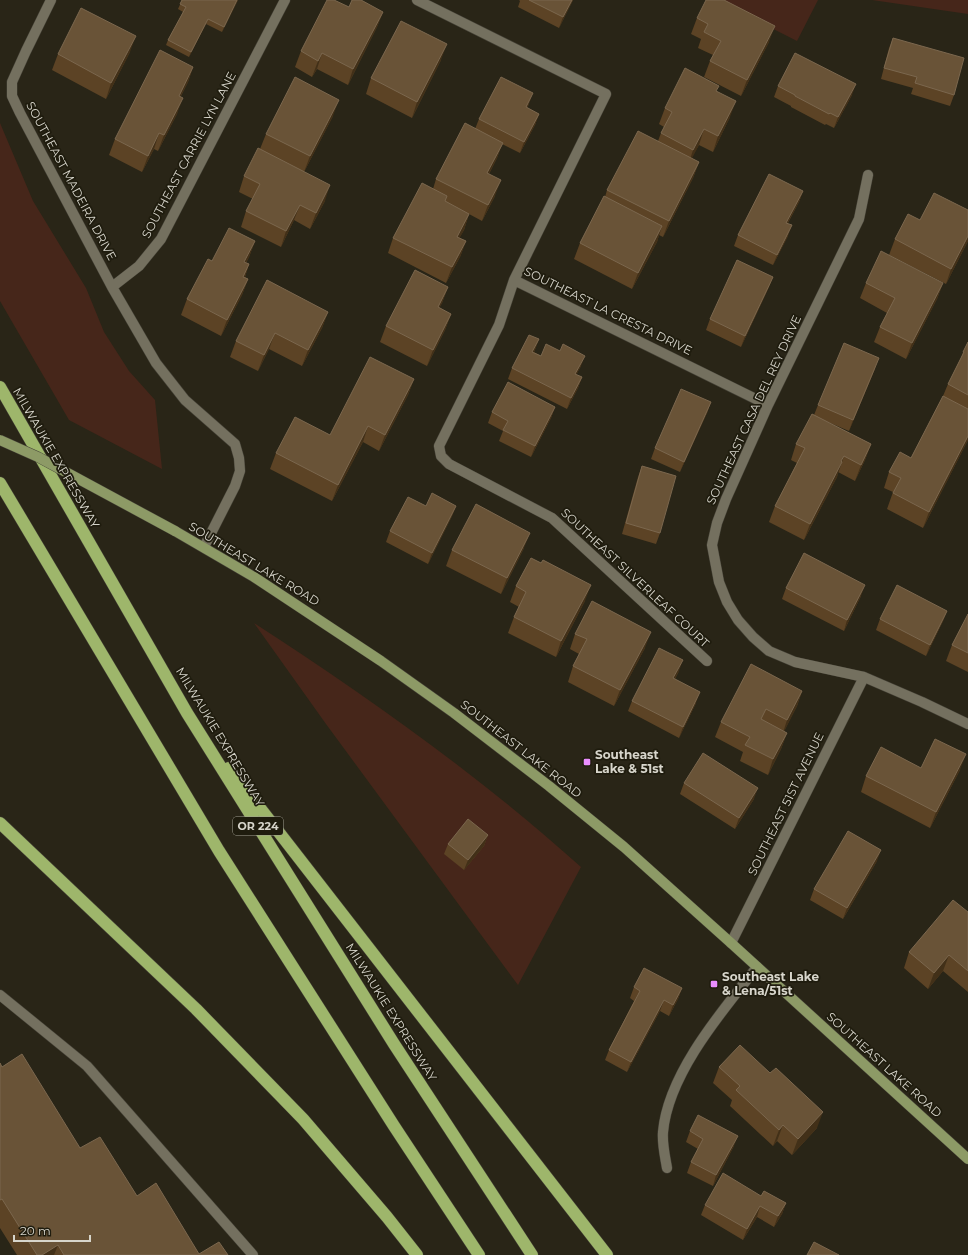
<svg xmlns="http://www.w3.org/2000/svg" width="968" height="1255" font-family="Montserrat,sans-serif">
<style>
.green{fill:#46261a}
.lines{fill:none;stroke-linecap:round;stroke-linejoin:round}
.lane-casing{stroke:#454237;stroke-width:11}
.street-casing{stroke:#454237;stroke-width:11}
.primary-casing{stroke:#454237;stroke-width:11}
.highway-casing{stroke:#454237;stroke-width:13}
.lane{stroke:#74705f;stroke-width:10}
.street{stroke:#74705f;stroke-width:10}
.primary{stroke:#8d9a66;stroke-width:10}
.highway{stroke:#9eb66b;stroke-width:12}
.primary-bridge-casing{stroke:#454237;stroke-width:11;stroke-linecap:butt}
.primary-bridge{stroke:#8d9a66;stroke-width:10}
.wall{fill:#5c4325}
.shaded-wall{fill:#423018}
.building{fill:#695337;stroke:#7b674e}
.poi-dot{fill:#e98dfe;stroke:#1f1c0e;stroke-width:1.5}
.labels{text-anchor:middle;stroke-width:3.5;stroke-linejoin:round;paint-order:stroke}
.shield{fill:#1f1c0e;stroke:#a09e92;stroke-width:1}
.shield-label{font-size:11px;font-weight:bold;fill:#d7d5cb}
.street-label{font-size:12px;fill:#d7d5cb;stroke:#1f1c0e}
.poi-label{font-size:12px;font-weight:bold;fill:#d7d5cb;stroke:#1f1c0e;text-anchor:start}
</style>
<rect width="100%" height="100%" fill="#292517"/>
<path class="green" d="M716 0H818L797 41Z
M872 0H968V14Z
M0 123 33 201 86 288 104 332 129 371 155 400 162 469 69 420 0 301Z
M254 623C368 697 480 776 581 867L518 985 326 724Z"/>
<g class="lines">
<defs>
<path id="lane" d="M0 995 87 1066 253 1255"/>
<path id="street" d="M51 0 26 51 12 82V96L20 113 112 287 156 363 185 400 235 444 239 458 240 471 235 486 204 547
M417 0 606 94 514 280 499 325 439 446 441 456 449 464 552 518 707 661
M868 175 859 219 768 405 726 499 717 523 712 545 719 582 727 602 738 620 753 637 769 651 795 662 864 677 922 702 968 724
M514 280 768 405
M112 287 139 266 161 239 285 0
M731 943 864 677
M667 1168C665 1156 662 1144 663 1132 668 1074 722 1011 757 967"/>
<path id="primary" d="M175 531 254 577 381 661 454 713 549 786 624 847 731 943 968 1159"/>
<path id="highway" d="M0 387 187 713 394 1044 532 1255
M0 483 219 851 394 1126 479 1255
M229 768 607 1255
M0 823 196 1009 303 1119 387 1217 417 1255"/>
</defs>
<use href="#lane" class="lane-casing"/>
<use href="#street" class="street-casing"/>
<use href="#primary" class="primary-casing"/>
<use href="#highway" class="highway-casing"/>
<use href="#lane" class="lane"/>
<use href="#street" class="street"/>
<use href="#primary" class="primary"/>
<use href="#highway" class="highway"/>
<defs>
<path id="primary-bridge" d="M0 440 38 457 175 531"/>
</defs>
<use href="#primary-bridge" class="primary-bridge-casing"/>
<use href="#primary-bridge" class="primary-bridge"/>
</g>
<path class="wall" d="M182 0H238L222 32 206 24 189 57 166 45 168 40 183 12 178 9Z
M519 0H573L559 28 518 7 520 1Z
M349 7 383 12 377 27 348 85 317 69 312 77 295 67 301 51Z
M697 18 769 42 741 96 704 77 710 61 713 55 698 48 701 39 691 34Z
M893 38 954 95 950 106 911 94 913 88 881 79 889 48Z
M130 52 106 99 52 70 58 54Z
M441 60 412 118 366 94 371 78Z
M193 67 188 82 181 96 177 114 158 151 154 149 142 172 109 155 115 139Z
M778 86 852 95 834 128 826 124 825 125 791 107V106L774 97Z
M717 91 730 117 713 152 699 145 691 158 699 162 693 178 663 237 659 235 657 242 632 289 574 259 580 243 605 197 607 190 658 141 661 133 664 127 659 124 665 108Z
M529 104 527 108 539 114 535 125 520 153 502 144 497 158 489 174 495 196 482 221 469 214 464 230 459 238 466 241 460 257 446 283 388 253 393 238 433 189 436 179 475 129 479 119Z
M333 116 304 172 325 201 310 229 294 220 281 247 241 227 246 211 253 199 239 192 244 176 260 149 266 134Z
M803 191 799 202 788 223V236L773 265 734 246 738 235Z
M895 239 968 241 946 284 889 255Z
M255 241 249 257 246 263 249 264 245 277 248 279 242 295 221 336 181 315 187 299 212 261Z
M773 277 769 287 741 347 706 330 710 319Z
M866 283H943L937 299 906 359 874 342 880 327 887 313 860 298Z
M448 287 442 303 439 308 451 314 445 330 427 366 380 342 386 326Z
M328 312 322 328 302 366 269 349 258 371 230 357 236 341Z
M539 339 534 352 541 356 581 366 576 375 582 377 578 388 567 409 508 379 512 368Z
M968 342V440L923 528 887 509 893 492 884 488 889 472 911 458 943 396 948 384 961 358 963 352Z
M875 369 849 431 823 420 871 444 865 460 855 481 838 472 837 477 804 540 769 522 775 506 797 463 791 460 796 444 814 415 818 405Z
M414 379 408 395 379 451 363 442 332 501 270 469 276 453 330 435Z
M711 402 707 413 680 472 651 459 655 448Z
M555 407 551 418 531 457 499 441 503 431 488 423 492 412Z
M642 466 660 533 656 544 622 534 638 477Z
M426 506H456L452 516 428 564 386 542 390 531Z
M524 548 501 594 446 566 452 550Z
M516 586 585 601 556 657 508 633 514 617 519 607 510 602Z
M786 588 861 596 844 631 782 599Z
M947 611 943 621 926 656 876 630 880 619Z
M968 614V672L946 661 952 645Z
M575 634 645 648 614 706 568 682 573 666 579 654 570 649Z
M679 671 675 679 696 703 679 738 628 711 632 701Z
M802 691 797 706 784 731 787 733 781 749 768 775 740 761 743 752 715 737 721 722Z
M921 768 960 770 930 828 861 792 866 776Z
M684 783 754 799 735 829 680 794Z
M488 835 484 846 464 870 444 854 448 844Z
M877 861 843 919 810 900 814 889Z
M968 912V992L943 971 928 989 904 968 909 952Z
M634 987 682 988 678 999 669 1016 660 1011 627 1072 605 1060 609 1050 634 1001 630 998Z
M0 1063 2 1067 80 1148 137 1196 199 1254 228 1255H17L0 1228Z
M719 1067 817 1128 792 1155 777 1141 773 1146 730 1106 732 1100 713 1083Z
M690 1131 734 1146 713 1186 687 1173 691 1162 698 1149 686 1142Z
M761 1196 786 1203 782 1214 774 1227 757 1217 743 1240 701 1215 705 1205Z"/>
<path class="shaded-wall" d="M237 0H238L222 32 224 27Z
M572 0H573L559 28 563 17Z
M383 12 377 27 348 85 353 69Z
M208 19 206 24 189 57 191 52Z
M775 26 769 42 741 96 747 80Z
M136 36 130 52 106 99 111 83Z
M447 44 441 60 412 118 417 102Z
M322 53 317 69 312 77 318 61Z
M193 67 188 82 173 111 179 96Z
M856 84 852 95 834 128 838 117Z
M533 93 529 104 522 118 526 107Z
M183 98 177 114 158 151 164 135Z
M339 100 333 116 304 172 310 156Z
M736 101 730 117 713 152 718 136Z
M539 114 535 125 520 153 524 142Z
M704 129 699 145 688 166 693 150Z
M159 133 154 149 142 172 148 156Z
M503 143 497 158 481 189 487 173Z
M699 162 693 178 663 237 669 221Z
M501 180 495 196 482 221 488 205Z
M330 185 325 201 310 229 316 213Z
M803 191 799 202 782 233 786 223Z
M300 205 294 220 281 247 286 231Z
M469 214 464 230 452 252 457 237Z
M792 225 788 236 773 265 777 255Z
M662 226 657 242 632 289 638 273Z
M968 236V241L946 284 951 269Z
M255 241 249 257 238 277 244 262Z
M466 241 460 257 446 283 452 267Z
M249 264 244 280 243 277Z
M773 277 769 287 741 347 745 336Z
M248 279 242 295 221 336 227 320Z
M943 283 937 299 906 359 912 343Z
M448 287 442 303 432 323 438 307Z
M328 312 322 328 302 366 308 350Z
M451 314 445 330 427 366 433 350Z
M275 333 269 349 258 371 264 355Z
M539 339 535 350 528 362 532 352Z
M585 356 581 366 571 385 575 374Z
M879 358 875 369 849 431 853 420Z
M582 377 578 388 567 409 571 398Z
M414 379 408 395 379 451 385 435Z
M711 402 707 413 680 472 684 462Z
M555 407 551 418 531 457 535 446Z
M368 426 363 442 332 501 338 485Z
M968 436V440L923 528 929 512Z
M871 444 865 460 855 481 861 465Z
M844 456 837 477 804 540 810 524Z
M456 506 452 516 428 564 432 553Z
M530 533 524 548 501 594 507 578Z
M591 585 585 601 556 657 561 641Z
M865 585 861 596 844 631 847 620Z
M947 611 943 621 926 656 930 645Z
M651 632 645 648 614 706 620 690Z
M683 660 679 671 669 689 673 678Z
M802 691 797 706 782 736 787 720Z
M700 692 696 703 679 738 683 727Z
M787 733 781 749 768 775 773 759Z
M966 754 960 770 930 828 936 812Z
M758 788 754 799 735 829 739 818Z
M488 835 484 846 464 870 468 860Z
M881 850 877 861 843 919 847 908Z
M949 955 943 971 928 989 934 973Z
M682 988 678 999 669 1016 673 1005Z
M664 1000 660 1011 627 1072 631 1062Z
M823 1112 817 1128 792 1155 798 1139Z
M783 1125 777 1141 773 1146 779 1130Z
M738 1136 734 1146 713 1186 716 1175Z
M786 1203 782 1214 774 1227 778 1216Z
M760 1206 757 1217 743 1240 747 1229Z
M58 1245 54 1255H42Z"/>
<path class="building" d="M182 0H237L224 27 208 19 191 52 168 40 186 7 180 4Z
M327 0H334L349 7 352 0H361L383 12 353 69 322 53 318 61 301 51Z
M529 0H572L563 17Z
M706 0H724L775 26 747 80 710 61 721 41 704 32 708 24 697 18Z
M81 8 136 36 111 83 58 54Z
M401 21 447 44 417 102 371 78Z
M893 38 964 58 954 95 915 83 917 77 884 68Z
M160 50 193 67 179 96 183 98 164 135 159 133 148 156 115 139Z
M795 53 856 84 838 117 830 113 829 114 795 96V95L778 86Z
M685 68 719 86 716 91 736 101 718 136 704 129 693 150 661 133 672 112 665 108Z
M295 77 339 100 310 156 266 134Z
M501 77 533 93 526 107 539 114 524 142 479 119Z
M465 123 503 143 487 173 501 180 488 205 436 179Z
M638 131 699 162 669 221 607 190Z
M258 148 330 185 316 213 300 205 286 231 246 211 260 184 244 176Z
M769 174 803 191 786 223 792 225 777 255 738 235Z
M422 183 447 196 445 201 469 214 457 237 466 241 452 267 393 238Z
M934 193 968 210V236L951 269 895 239 908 214 920 220Z
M604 196 662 226 638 273 580 243Z
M229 228 255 241 244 262 249 264 243 277 248 279 227 320 187 299 208 259 212 261Z
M881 251 943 283 912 343 880 327 895 298 866 283Z
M737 260 773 277 745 336 710 319Z
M415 270 448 287 438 307 451 314 433 350 386 326Z
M267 280 328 312 308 350 275 333 264 355 236 341Z
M529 335 539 339 532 352 541 356 546 344 560 351 563 344 585 356 575 374 582 377 571 398 512 368Z
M968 342V395L948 384 964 352H963Z
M844 343 879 358 853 420 818 405Z
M370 357 414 379 385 435 368 426 338 485 276 453 295 417 330 435Z
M508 382 555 407 535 446 503 430 508 421 492 412Z
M681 389 711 402 684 462 655 448Z
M943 396 968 409V436L929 512 893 493 901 478 889 472 900 452 911 458Z
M812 414 871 444 861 465 844 456 841 461 842 462 810 524 775 506 805 448 796 444Z
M642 466 676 476 660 533 626 523Z
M432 493 456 506 432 553 390 531 408 497 426 506Z
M476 504 530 533 507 578 452 550Z
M804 553 865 585 847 620 786 588Z
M531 558 541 563 543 560 591 585 561 641 514 617 526 592 516 586Z
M897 585 947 611 930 645 880 619Z
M592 601 651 632 620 690 573 666 587 639 575 634Z
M968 614V653L952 645Z
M659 648 683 660 673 678 700 692 683 727 632 701Z
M751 664 802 691 787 720 766 709 761 719 787 733 773 759 745 745 750 737 721 722Z
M935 739 966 754 936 812 866 776 881 747 921 768Z
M703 753 758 788 739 818 684 783Z
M468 819 488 835 468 860 448 844Z
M848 831 881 850 847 908 814 889Z
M953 900 968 912V971L949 955 934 973 909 952Z
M644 968 682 988 673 1005 664 1000 631 1062 609 1050 640 991 634 987Z
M740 1045 770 1073 776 1068 823 1112 798 1139 783 1125 779 1130 736 1090 740 1086 719 1067Z
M22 1054 80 1148 100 1137 137 1196 156 1183 199 1254 219 1242 228 1255H64L58 1245 42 1255H37L2 1199 0 1200V1063L2 1067Z
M698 1115 738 1136 716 1175 691 1162 703 1139 690 1131Z
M723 1173 761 1196 764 1191 786 1203 778 1216 760 1206 747 1229 705 1205Z
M814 1242 839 1255H807Z"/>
<g class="poi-dot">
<rect x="583" y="758" width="8" height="8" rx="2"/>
<rect x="710" y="980" width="8" height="8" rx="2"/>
</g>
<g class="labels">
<rect class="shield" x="233" y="817" width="50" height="18" rx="3"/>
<g class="shield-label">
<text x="258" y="830">OR 224</text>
</g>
<g class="street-label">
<text transform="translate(189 155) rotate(-62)" y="4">SOUTHEAST CARRIE LYN LANE</text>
<text transform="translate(71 181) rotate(62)" y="4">SOUTHEAST MADEIRA DRIVE</text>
<text transform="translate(608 311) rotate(26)" y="4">SOUTHEAST LA CRESTA DRIVE</text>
<text transform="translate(754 410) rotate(-65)" y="4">SOUTHEAST CASA DEL REY DRIVE</text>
<text transform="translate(56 458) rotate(60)" y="4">MILWAUKIE EXPRESSWAY</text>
<text transform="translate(254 564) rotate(31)" y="4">SOUTHEAST LAKE ROAD</text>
<text transform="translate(635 578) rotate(43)" y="4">SOUTHEAST SILVERLEAF COURT</text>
<text transform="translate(220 737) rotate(59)" y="4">MILWAUKIE EXPRESSWAY</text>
<text transform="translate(521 749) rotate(38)" y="4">SOUTHEAST LAKE ROAD</text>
<text transform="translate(786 804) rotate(-64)" y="4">SOUTHEAST 51ST AVENUE</text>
<text transform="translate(391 1012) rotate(58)" y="4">MILWAUKIE EXPRESSWAY</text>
<text transform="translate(884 1065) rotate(42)" y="4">SOUTHEAST LAKE ROAD</text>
</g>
<g class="poi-label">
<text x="595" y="759">Southeast<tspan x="595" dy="14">Lake &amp; 51st</tspan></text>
<text x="722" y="981">Southeast Lake<tspan x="722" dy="14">&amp; Lena/51st</tspan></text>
</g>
</g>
<path d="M14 1235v6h76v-6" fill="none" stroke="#d7d5cb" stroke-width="2"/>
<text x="20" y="1235" font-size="12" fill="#d7d5cb" stroke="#1f1c0e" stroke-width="3" paint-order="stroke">20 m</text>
</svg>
